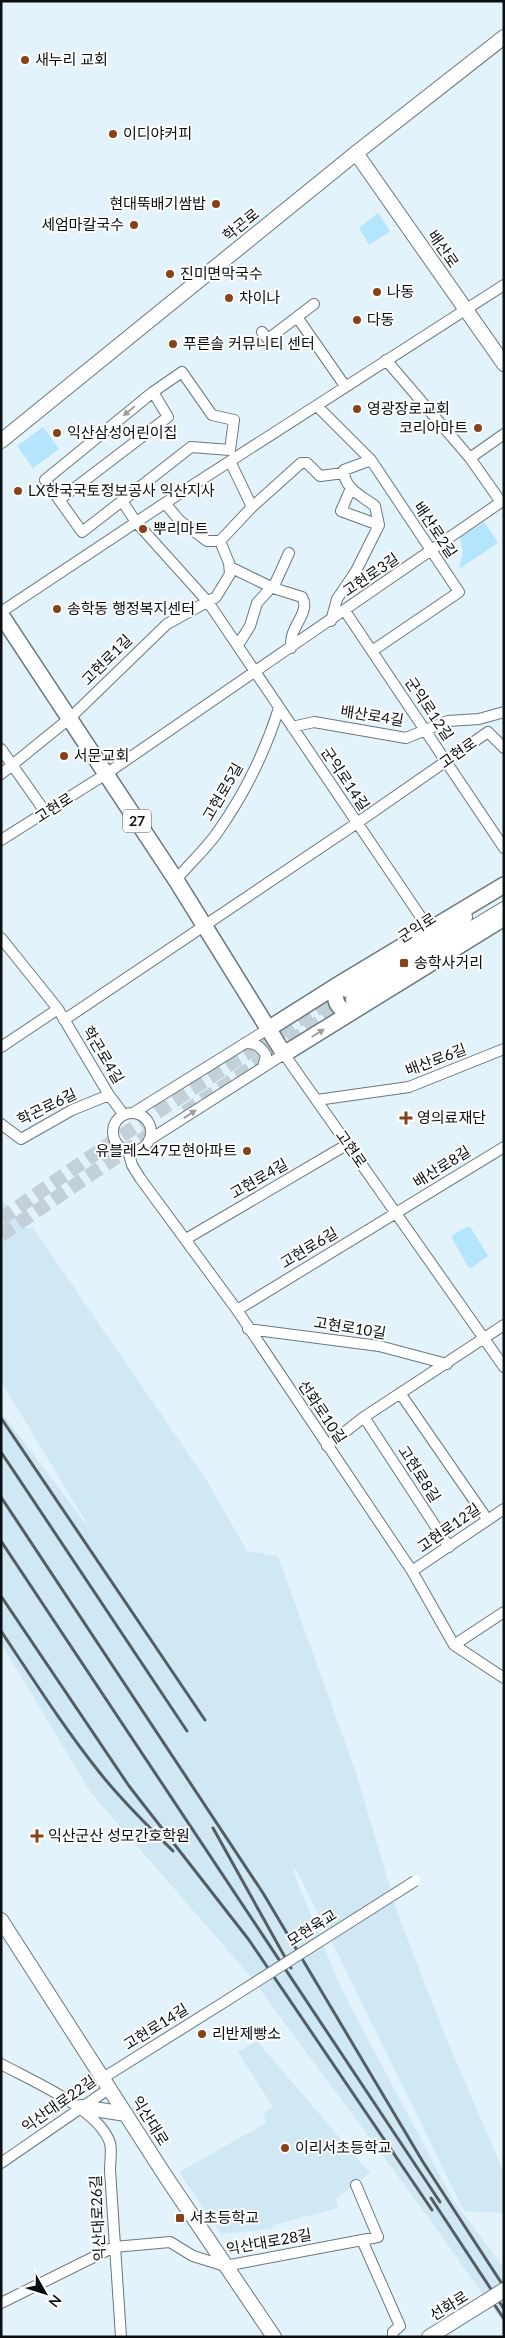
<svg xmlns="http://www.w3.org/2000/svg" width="505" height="2338" font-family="Lato,'Noto Sans KR',sans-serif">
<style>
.built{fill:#d0e8f4}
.green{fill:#b3e5fc}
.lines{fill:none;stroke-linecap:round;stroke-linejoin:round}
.secondary-tunnel{stroke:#c2d1d8;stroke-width:14;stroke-dasharray:14 7;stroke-linecap:butt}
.street-casing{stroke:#69787f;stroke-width:12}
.secondary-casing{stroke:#69787f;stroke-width:16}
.primary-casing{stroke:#69787f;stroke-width:18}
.street{stroke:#fff;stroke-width:10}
.secondary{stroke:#fff;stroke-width:14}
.primary{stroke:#fff;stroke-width:15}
.rail{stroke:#545d62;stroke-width:3}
.street-bridge-casing{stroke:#69787f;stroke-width:12;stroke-linecap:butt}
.secondary-bridge-casing{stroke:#69787f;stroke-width:16;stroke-linecap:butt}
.street-bridge{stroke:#fff;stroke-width:10}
.secondary-bridge{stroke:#fff;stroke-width:14}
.oneway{fill:#9d9fa0}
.poi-dot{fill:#874219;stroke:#fdfdfd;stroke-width:2}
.labels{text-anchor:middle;stroke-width:4;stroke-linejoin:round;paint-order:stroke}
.shield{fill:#fdfdfd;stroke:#535658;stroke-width:1}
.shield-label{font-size:14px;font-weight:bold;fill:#0a0f12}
.poi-label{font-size:15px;fill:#0a0f12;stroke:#fdfdfd;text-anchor:start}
.street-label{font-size:15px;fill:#0a0f12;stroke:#fdfdfd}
</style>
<rect width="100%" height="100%" fill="#e3f3fb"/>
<path class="built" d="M1 1198 24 1228H33L207 1481 247 1551 278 1556 356 1773 399 1917 443 2030 504 2173V2213L464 2211 302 1881 292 1864 296 1879 342 1990 453 2200 504 2268V2324L428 2217 250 1976 91 1793 1 1643V1412L92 1532 1 1381Z
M257 2041 370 2173 336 2199 338 2208 273 2225 272 2229 221 2234 179 2172 266 2123 264 2113 273 2107 238 2052Z"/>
<path class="green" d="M378 213 390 231 369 245 359 228Z
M43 427 59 449 33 468 17 446Z
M484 522 498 543 459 569 463 551 460 537Z
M468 1226 471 1228 488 1256 471 1268 468 1267 452 1238 453 1235Z"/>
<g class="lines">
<path class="secondary-tunnel" d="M185 1112 350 1002
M1 1219C113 1140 228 1064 344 992
M1 1235 158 1129"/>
<defs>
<path id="street" d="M314 304 297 317 345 386
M262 332 268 339 297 317
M317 406 371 460 459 592 372 651
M470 458 504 434
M351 488 341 511 379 525
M59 500 168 417 153 392
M122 501 82 532 45 480 153 392 182 372 212 415 234 420 230 450 191 447 122 501 136 522 208 602 429 929
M165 503 179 520 207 541H220
M252 507 301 463H307L320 476 344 473
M230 567 273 588 302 597C310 610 295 623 292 636 291 639 291 644 291 648
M273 588 289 553
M345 611 504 848
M1 612 165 503 504 285
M331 621 337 599 356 571 379 525 375 506C362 496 343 488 344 470L371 460
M238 645 250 626 257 603 268 591 269 586
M292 727 314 722 406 738 448 721 479 719 504 712
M1 749 46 813
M1 774 70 718 167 624 216 597 230 574 229 563 220 541 252 507 230 461
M1 840 106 774 501 502 470 458 386 360
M176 880C189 864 205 850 217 833 244 795 265 752 279 708
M1 938 58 1009 109 1095 124 1115
M64 1020 357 823 488 732 504 748
M245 1043C256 1043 260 1046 266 1055L263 1067
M1 1047 58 1009
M317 1100 409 1087 504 1049
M133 1113 268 1029
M113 1132a19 19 0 1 1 38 0a19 19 0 1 1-38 0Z
M1 1124 21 1139 72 1110 109 1095
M149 1140 284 1054 504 1367
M128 1151 132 1165 140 1178 237 1310 412 1571 454 1645 504 1678
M186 1239 348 1144
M237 1310 504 1147
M248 1329 379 1346 447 1364
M400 1393 487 1519
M364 1417 449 1547
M327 1446 364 1417 504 1325
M412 1571 504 1509
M454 1645 504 1612
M1 2064C32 2081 99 2109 110 2143 112 2150 110 2162 110 2170L121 2337
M103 2078 226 2001
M1 2163 110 2088
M362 2240 400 2326 393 2332V2337
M1 2303 114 2247 170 2242 193 2256 225 2266 378 2237 356 2185"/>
<path id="secondary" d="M356 153 504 364
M1 441 356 153 504 37
M347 990 465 917
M353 1000 504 909
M1 1920 166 2177 274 2337
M81 2107 126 2114
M429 2337 485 2302"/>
<path id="primary" d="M1 615 176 880 284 1054 504 918
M336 986C334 1000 336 1011 352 1011
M268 1029 336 986 504 885"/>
</defs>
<use href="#street" class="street-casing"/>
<use href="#secondary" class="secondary-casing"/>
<use href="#primary" class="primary-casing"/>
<use href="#street" class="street"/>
<use href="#secondary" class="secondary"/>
<use href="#primary" class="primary"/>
<path class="rail" d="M1 1418 205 1720
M1 1452 187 1731
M1 1497 263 1893 423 2162 504 2287
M1 1541 440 2202
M1 1596 129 1786 249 1940 432 2210
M1 1631C33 1679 64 1728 100 1773 122 1801 148 1826 173 1851
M213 1828 291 1968
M431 2198 504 2309
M494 2304 504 2319"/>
<defs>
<path id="street-bridge" d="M226 2001 415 1881"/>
<path id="secondary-bridge" d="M485 2302 504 2290"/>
</defs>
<use href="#street-bridge" class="street-bridge-casing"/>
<use href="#secondary-bridge" class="secondary-bridge-casing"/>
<use href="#street-bridge" class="street-bridge"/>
<use href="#secondary-bridge" class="secondary-bridge"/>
</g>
<defs><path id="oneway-solid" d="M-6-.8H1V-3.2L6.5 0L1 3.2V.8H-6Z" transform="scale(1.25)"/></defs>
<g class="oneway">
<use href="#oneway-solid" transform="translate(129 411) rotate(141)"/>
<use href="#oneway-solid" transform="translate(318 1033) rotate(-32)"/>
<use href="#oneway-solid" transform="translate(190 1114) rotate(-33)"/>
</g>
<g class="poi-dot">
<circle cx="25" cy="60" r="5"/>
<circle cx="113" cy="134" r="5"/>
<circle cx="216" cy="204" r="5"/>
<circle cx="134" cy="225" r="5"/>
<circle cx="170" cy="274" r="5"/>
<circle cx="377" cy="292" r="5"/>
<circle cx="229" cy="298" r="5"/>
<circle cx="357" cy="320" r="5"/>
<circle cx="173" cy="344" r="5"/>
<circle cx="357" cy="409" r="5"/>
<circle cx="478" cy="428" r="5"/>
<circle cx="57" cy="433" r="5"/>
<circle cx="18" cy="491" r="5"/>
<circle cx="143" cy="529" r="5"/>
<circle cx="57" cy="609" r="5"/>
<circle cx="64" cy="756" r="5"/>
<rect x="399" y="958" width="10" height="10" rx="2.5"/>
<path d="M403.5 1110.5h5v5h5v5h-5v5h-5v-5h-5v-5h5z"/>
<circle cx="247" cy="1151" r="5"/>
<path d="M34.5 1828.5h5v5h5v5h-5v5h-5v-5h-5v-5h5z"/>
<circle cx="202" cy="2034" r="5"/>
<circle cx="285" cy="2148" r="5"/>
<rect x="175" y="2213" width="10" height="10" rx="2.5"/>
</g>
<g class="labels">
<rect class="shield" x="123" y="809.5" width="28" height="23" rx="4"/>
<g class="shield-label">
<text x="137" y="826">27</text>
</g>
<g class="poi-label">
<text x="35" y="65">새누리 교회</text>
<text x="123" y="139">이디야커피</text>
<text x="206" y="209" text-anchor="end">현대뚝배기쌈밥</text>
<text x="124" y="230" text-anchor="end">세엄마칼국수</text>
<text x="180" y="279">진미면막국수</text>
<text x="387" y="297">나동</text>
<text x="239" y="303">차이나</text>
<text x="367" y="325">다동</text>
<text x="183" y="349">푸른솔 커뮤니티 센터</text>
<text x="367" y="414">영광장로교회</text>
<text x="468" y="433" text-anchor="end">코리아마트</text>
<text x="67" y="438">익산삼성어린이집</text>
<text x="28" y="496">LX한국국토정보공사 익산지사</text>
<text x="153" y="534">뿌리마트</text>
<text x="67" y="614">송학동 행정복지센터</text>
<text x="74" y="761">서문교회</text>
<text x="414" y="968">송학사거리</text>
<text x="417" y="1123">영의료재단</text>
<text x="237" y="1156" text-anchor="end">유블레스47모현아파트</text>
<text x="48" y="1841">익산군산 성모간호학원</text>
<text x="212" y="2039">리반제빵소</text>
<text x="295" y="2153">이리서초등학교</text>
<text x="190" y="2223">서초등학교</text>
</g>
<g class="street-label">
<text transform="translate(241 225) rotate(-39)" y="5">학곤로</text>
<text transform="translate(443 249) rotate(55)" y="5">배산로</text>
<text transform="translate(435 530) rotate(56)" y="5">배산로2길</text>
<text transform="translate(371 575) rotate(-34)" y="5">고현로3길</text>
<text transform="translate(107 660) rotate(-45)" y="5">고현로1길</text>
<text transform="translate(429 709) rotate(56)" y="5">군익로12길</text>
<text transform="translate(372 716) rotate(9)" y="5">배산로4길</text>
<text transform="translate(458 753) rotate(-35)" y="5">고현로</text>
<text transform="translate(345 779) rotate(56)" y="5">군익로14길</text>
<text transform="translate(223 792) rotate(-60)" y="5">고현로5길</text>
<text transform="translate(54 808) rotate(-33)" y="5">고현로</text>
<text transform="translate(417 928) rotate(-32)" y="5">군익로</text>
<text transform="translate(103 1055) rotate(59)" y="5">학곤로4길</text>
<text transform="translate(436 1060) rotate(-21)" y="5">배산로6길</text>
<text transform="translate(47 1107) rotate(-26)" y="5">학곤로6길</text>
<text transform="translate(351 1149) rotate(55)" y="5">고현로</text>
<text transform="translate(442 1167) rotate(-32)" y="5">배산로8길</text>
<text transform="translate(259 1179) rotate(-30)" y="5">고현로4길</text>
<text transform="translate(309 1248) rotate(-31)" y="5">고현로6길</text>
<text transform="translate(350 1328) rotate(9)" y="5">고현로10길</text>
<text transform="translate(322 1412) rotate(56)" y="5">선화로10길</text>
<text transform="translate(419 1474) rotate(57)" y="5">고현로8길</text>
<text transform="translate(449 1528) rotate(-35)" y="5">고현로12길</text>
<text transform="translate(312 1928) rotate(-32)" y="5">모현육교</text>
<text transform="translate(156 2027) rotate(-32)" y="5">고현로14길</text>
<text transform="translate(59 2104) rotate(-35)" y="5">익산대로22길</text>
<text transform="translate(150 2121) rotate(58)" y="5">익산대로</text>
<text transform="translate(98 2218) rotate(-93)" y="5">익산대로26길</text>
<text transform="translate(269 2242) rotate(-10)" y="5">익산대로28길</text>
<text transform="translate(449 2306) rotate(-32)" y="5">선화로</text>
</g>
</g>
<rect width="505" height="2338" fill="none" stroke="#0a0f12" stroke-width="5"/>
<g transform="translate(45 2293) rotate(129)" stroke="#fdfdfd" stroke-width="4" paint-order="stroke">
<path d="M0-4L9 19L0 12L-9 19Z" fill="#0a0f12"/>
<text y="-8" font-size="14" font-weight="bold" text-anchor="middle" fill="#0a0f12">N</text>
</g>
</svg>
